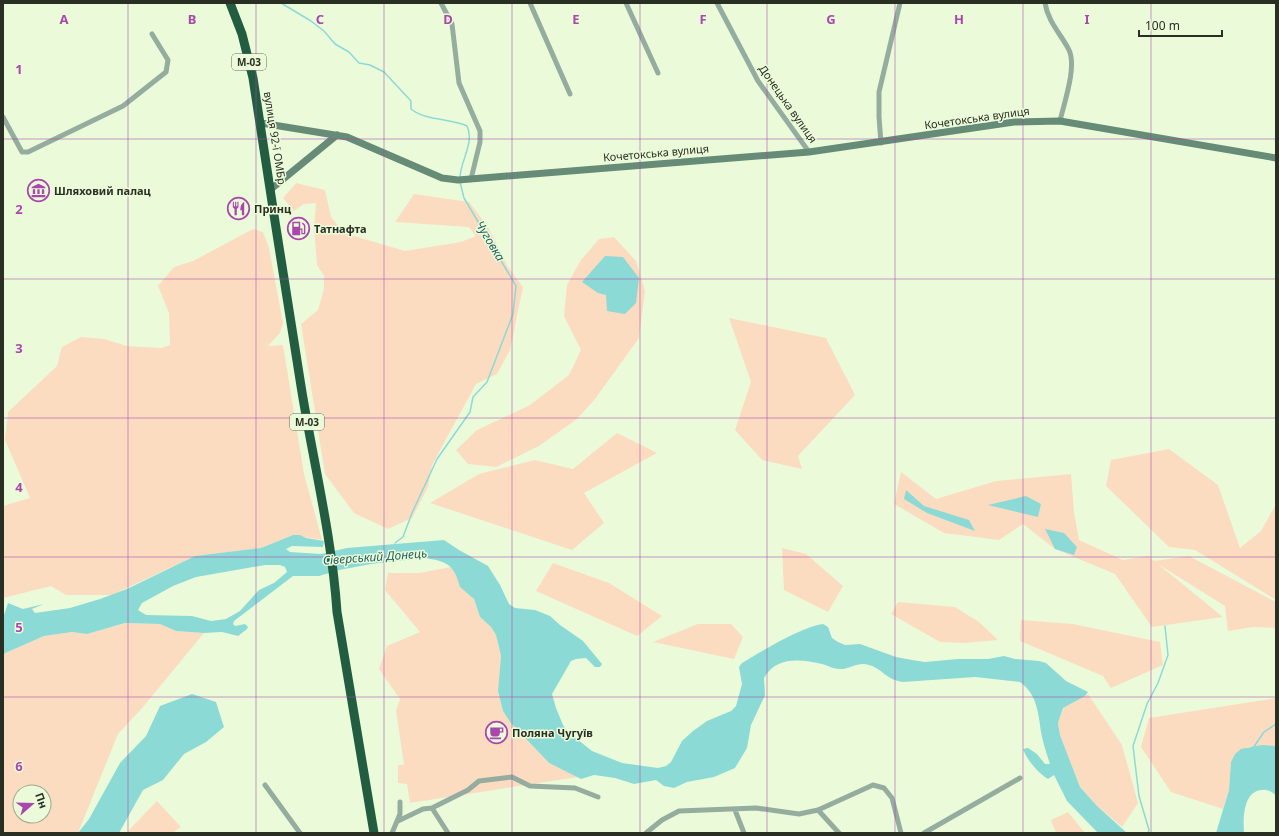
<svg xmlns="http://www.w3.org/2000/svg" width="1279" height="836" font-family="'Noto Sans',sans-serif">
<style>
.green{fill:#fbdcc1;fill-rule:evenodd}
.water{fill:#8cdad6;fill-rule:evenodd}
.lines{fill:none;stroke-linecap:round;stroke-linejoin:round}
.stream{stroke:#8cdad6;stroke-width:1.5}
.street{stroke:#94ad9f;stroke-width:5}
.secondary{stroke:#668b76;stroke-width:7}
.highway{stroke:#225d41;stroke-width:9}
.grid{fill:none;stroke:#aa47ad;stroke-width:1;stroke-opacity:0.55}
.labels{text-anchor:middle;stroke-width:3;stroke-linejoin:round;paint-order:stroke}
.shield{fill:#ebfbda;stroke:#646c5a;stroke-width:1}
.shield-label{font-size:10px;font-weight:bold;fill:#2a2f23}
.street-label{font-size:11px;fill:#2a2f23;stroke:#ebfbda}
.poi-label{font-size:11px;font-weight:bold;fill:#2a2f23;stroke:#ebfbda;text-anchor:start}
.water-label{font-size:12px;font-style:italic;fill:#21615f;stroke:#ebfbda}
.grid-label{font-size:13px;text-anchor:middle;font-weight:bold;fill:#aa47ad;stroke:#ebfbda;stroke-width:3;stroke-linejoin:round;paint-order:stroke}
</style>
<rect width="100%" height="100%" fill="#ebfbda"/>
<path class="green" d="M296 183 325 190 331 217 344 233 405 251 461 242 476 236 469 227 395 222 414 194 469 202 488 227 508 267 523 287 510 350 497 374 476 384 432 465 428 487 412 518 388 529 354 513 325 474 301 324 318 310 324 289V276L317 265 314 228 316 203 304 204 294 211 283 198Z
M253 229 263 232 269 248 283 323 280 333 268 346 283 345 304 474 322 540 293 535 261 548 195 556 112 595H66L51 586 3 598V506L30 498 5 440 8 412 57 366 62 347 81 337 104 339 127 346 161 348 170 345 169 313 158 286 174 267 193 261Z
M614 237 636 261 645 291 639 338 595 399 577 419 539 446 496 467 468 464 456 450 477 430 530 405 569 375 581 350 564 316 567 285 581 260 599 239Z
M729 318 826 338 855 395 798 456 802 469 762 460 735 430 751 382Z
M617 433 657 453 584 493 604 523 572 550 430 503 479 474 535 460 573 469Z
M1169 449 1218 485 1240 548 1261 531 1276 504V600L1195 550 1169 547 1106 486 1111 460Z
M901 472 936 499 996 481 1071 474 1074 512 1079 540 1123 560 1148 556 1154 561 1189 556 1276 602V628L1253 627 1228 631 1225 606 1158 564 1223 617 1152 627 1115 574 1055 549 1023 524 999 540 944 533 894 504Z
M782 548 806 554 843 586 828 612 784 590Z
M553 563 609 583 662 616 637 636 536 591Z
M451 567 459 580V584L474 599 480 617 491 627 496 635 501 656 498 691 503 711 510 722 549 763 578 777 410 803 407 784 398 783V765H404L396 711 400 699 379 669 387 646 420 632 385 590 388 573H419Z
M898 602 955 607 979 622 998 640 964 643 940 642 891 614Z
M1021 620 1073 624 1160 642 1163 665 1111 688 1103 676 1020 641Z
M125 623 160 624 176 631 204 633 143 707 118 734 78 833H3V654L44 636 72 632 87 634ZM20 792H44V816H20Z
M698 624H731L743 637 734 659 653 642Z
M1088 694 1122 745 1138 803 1122 827 1097 806 1080 787 1060 735 1058 723 1063 708Z
M1276 698V746L1247 747 1231 762 1229 790 1223 809 1171 792 1141 747 1149 718Z
M157 801 181 827 172 833H126Z
M1068 812 1085 833H1056L1051 820Z"/>
<path class="water" d="M605 256 623 257 639 278 636 303 625 314 607 311 606 295 598 293 582 282Z
M906 490 924 506 969 520 975 531 927 513 904 499Z
M1026 496 1041 504 1038 517 988 505Z
M1045 529 1064 533 1077 547 1074 555 1055 549Z
M293 535H300L306 538 324 541 323 547 292 546 286 549 290 552 321 554 347 548 444 540 459 550 488 566 500 585 509 604 515 608 535 610 550 616 560 625 583 641 602 664 600 667H595L586 658 576 659 571 661 552 694 556 708 563 725 568 732 592 751 622 763 658 768 666 766 671 762 682 741 693 731 707 721 731 711 736 706 742 684 739 667 742 663C762 651 801 627 823 624L828 627 832 638 838 642 845 645 860 644 896 657 912 660 925 662 958 659H988L1004 656 1015 659 1039 661 1046 663 1066 681 1088 692 1085 696 1063 708 1058 723 1060 735 1080 787 1097 806 1127 833H1098L1067 801 1054 775 1048 779C1038 773 1027 760 1023 749L1028 748 1037 754 1045 764H1050C1047 755 1044 746 1042 737 1038 716 1039 696 1020 682L975 677 903 682C886 680 883 669 869 665 858 661 849 670 839 669 833 669 827 665 822 664 801 659 776 656 764 678L765 695 751 725 747 748 735 768 714 777 687 782 674 788 664 786 656 780 634 784 615 778 594 775 581 779 549 763 510 722 503 711 498 691 501 656 496 635 491 627 480 617 474 599 460 587C454 564 446 561 424 558L371 564 339 570 319 576H293L234 621 233 624 235 626 245 624 248 627 247 629 238 636 222 632 204 633 176 631 160 624 125 623 87 634 72 632 44 636 3 654V618L8 603 23 609 44 604 32 609 35 613 70 608 100 599 127 589 195 556 261 548ZM265 565H280L285 567 287 572 274 583 259 590 240 611 226 619 211 621 192 616 146 615 138 610 142 603 173 586 196 577Z
M192 694 216 702 224 727 206 742 184 754 163 780 143 790 119 833H78L89 819 120 763 146 736 160 706Z
M1262 745 1276 746V796C1273 792 1267 789 1262 790 1243 791 1243 819 1244 833H1216L1229 790 1231 762 1235 754 1241 749Z"/>
<g class="lines">
<path class="stream" d="M281 3 311 21 324 31 335 44 349 52 359 63 370 65 384 72 411 101V109C426 121 449 118 467 126 475 143 460 161 460 178
M395 543 403 537 412 513 437 459 470 412 473 397 487 382 513 314 516 286 464 198 460 182
M1253 748 1264 732 1276 724
M1148 833 1149 830 1139 796 1133 746 1147 704 1158 683 1168 655 1165 626"/>
<path class="street" d="M441 3 452 24 459 83 480 131V142L471 179
M530 3 570 94
M626 3 658 73
M717 3 758 81 809 152
M1045 3C1048 22 1061 34 1069 50 1077 67 1064 103 1060 121
M3 117 22 152H28L123 106 166 72 168 60 152 34
M881 143 879 117V92L900 3
M265 785 300 833
M735 810 744 833
M818 810 839 833
M398 821 423 809 432 808
M392 833 400 814V802
M448 833 432 808 468 790 479 781 512 777 530 786 575 788 598 797
M646 833 662 820 679 811 756 808 799 814 818 810 873 785 884 788 892 798 901 833
M924 833 1020 778"/>
<path class="secondary" d="M261 123 347 137 442 178 458 180 809 152 1014 122 1060 121 1276 158
M271 189 337 135"/>
<path class="highway" d="M230 3 242 34 253 78C269 181 284 283 301 386 313 461 332 536 337 612L374 833"/>
</g>
<path class="grid" d="M128 3V833M256 3V833M384 3V833M512 3V833M640 3V833M767 3V833M895 3V833M1023 3V833M1151 3V833M3 139H1276M3 279H1276M3 418H1276M3 557H1276M3 697H1276"/>
<defs>
<symbol id="museum-ring" viewBox="-11 -11 22 22"><circle r="9.5" fill="#ebfbda" stroke="#aa47ad" stroke-width="1.5"/><path d="M0-6L6-3V-2H-6V-3ZM-5-1h2V3h-2ZM-1-1h2V3h-2ZM3-1h2V3H3ZM-6 4H6V6H-6Z" fill="#aa47ad"/></symbol>
<symbol id="restaurant-ring" viewBox="-11 -11 22 22"><circle r="9.5" fill="#ebfbda" stroke="#aa47ad" stroke-width="1.5"/><path d="M-5-6h1v4h1v-4h1v4h1v-4h1v5L-1.5 .5V6h-2V.5L-5-1ZM5-6V6H3V1.5H1.5Q1.5-4 5-6Z" fill="#aa47ad"/></symbol>
<symbol id="fuel-ring" viewBox="-11 -11 22 22"><circle r="9.5" fill="#ebfbda" stroke="#aa47ad" stroke-width="1.5"/><path d="M-5.5-6h7V0h2V4h1.3V-2.5L3-4.5l.8-.8L6-3V5H2.5V1h-1V6h-7ZM-4.2-4.7v3.2H.2V-4.7Z" fill="#aa47ad"/></symbol>
<symbol id="cafe-ring" viewBox="-11 -11 22 22"><circle r="9.5" fill="#ebfbda" stroke="#aa47ad" stroke-width="1.5"/><path d="M-5.5-4.5H6V0H3Q3 3.5 0 3.5H-2.5Q-5.5 3.5-5.5 0ZM3-3.2v2h1.7v-2ZM-6 4.5H4V6H-6Z" fill="#aa47ad"/></symbol>
</defs>
<g fill-rule="evenodd">
<use href="#museum-ring" x="26" y="178" width="25" height="25"/>
<use href="#restaurant-ring" x="226" y="196" width="25" height="25"/>
<use href="#fuel-ring" x="286" y="216" width="25" height="25"/>
<use href="#cafe-ring" x="484" y="720" width="25" height="25"/>
</g>
<g class="labels">
<g class="shield">
<rect x="232" y="54" width="34" height="16" rx="3"/>
<rect x="290" y="414" width="34" height="16" rx="3"/>
</g>
<g class="shield-label">
<text x="249" y="66">М-03</text>
<text x="307" y="426">М-03</text>
</g>
<g class="street-label">
<text transform="translate(788 104) rotate(55)" y="4">Донецька вулиця</text>
<text transform="translate(977 118) rotate(-8)" y="4">Кочетокська вулиця</text>
<text transform="translate(275 138) rotate(81)" y="4">вулиця 92-ї ОМБр</text>
<text transform="translate(656 153) rotate(-5)" y="4">Кочетокська вулиця</text>
</g>
<g class="poi-label">
<text x="54" y="195">Шляховий палац</text>
<text x="254" y="213">Принц</text>
<text x="314" y="233">Татнафта</text>
<text x="512" y="737">Поляна Чугуїв</text>
</g>
<g class="water-label">
<text transform="translate(490 241) rotate(59)" y="4">Чуговка</text>
<text transform="translate(375 557) rotate(-4)" y="4">Сіверський Донець</text>
</g>
</g>
<g class="grid-label">
<text x="64" y="24">A</text>
<text x="192" y="24">B</text>
<text x="320" y="24">C</text>
<text x="448" y="24">D</text>
<text x="576" y="24">E</text>
<text x="703" y="24">F</text>
<text x="831" y="24">G</text>
<text x="959" y="24">H</text>
<text x="1087" y="24">I</text>
<text x="19" y="74">1</text>
<text x="19" y="214">2</text>
<text x="19" y="353">3</text>
<text x="19" y="492">4</text>
<text x="19" y="632">5</text>
<text x="19" y="771">6</text>
</g>
<rect width="1279" height="836" fill="none" stroke="#2a2f23" stroke-width="8"/>
<g transform="translate(32 804) rotate(70)"><circle r="19" fill="#ebfbda" stroke="#9ea991"/>
<path d="M0-3L7 15L0 10L-7 15Z" fill="#aa47ad"/>
<text y="-6" font-size="11" font-weight="bold" text-anchor="middle" fill="#2a2f23">Пн</text>
</g>
<path d="M1139 30v6h83v-6" fill="none" stroke="#2a2f23" stroke-width="2"/>
<text x="1145" y="30" font-size="12" fill="#2a2f23" stroke="#ebfbda" stroke-width="3" paint-order="stroke">100 m</text>
</svg>
